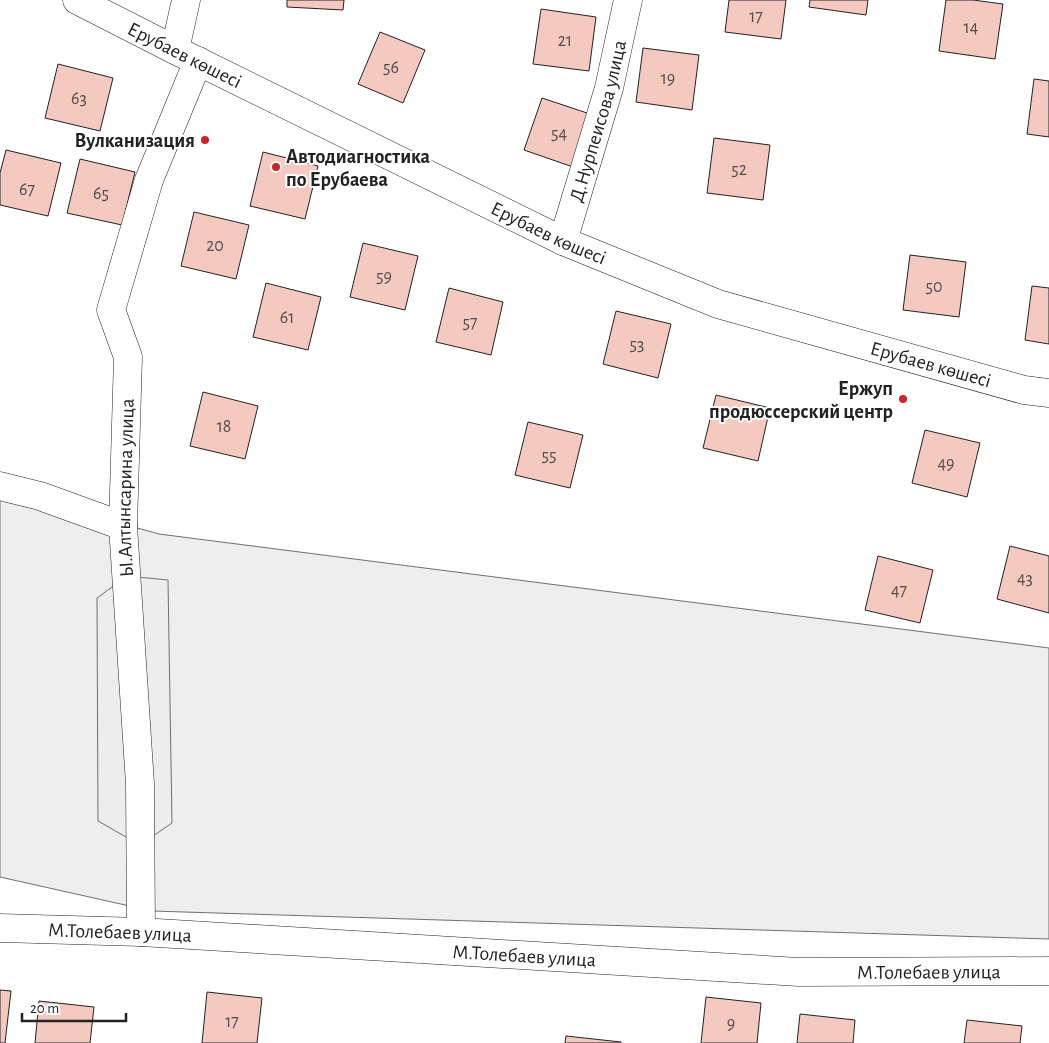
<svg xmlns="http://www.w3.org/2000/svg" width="1049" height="1043" font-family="'Alegreya Sans',sans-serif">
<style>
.green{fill:#eee;stroke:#6f6f6f}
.parking{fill:#ededed;stroke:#6f6f6f}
.building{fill:#f3c9c0;stroke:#222}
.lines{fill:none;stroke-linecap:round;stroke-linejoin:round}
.minor-casing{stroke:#222;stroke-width:29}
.major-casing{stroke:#222;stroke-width:29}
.minor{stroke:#fff;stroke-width:28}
.major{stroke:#fff;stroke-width:28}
.poi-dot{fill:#c62828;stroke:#fff;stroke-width:2}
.labels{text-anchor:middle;stroke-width:4;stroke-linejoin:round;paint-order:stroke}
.number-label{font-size:18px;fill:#564c4a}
.street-label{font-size:20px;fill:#222;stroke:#fff}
.poi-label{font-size:20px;font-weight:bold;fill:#222;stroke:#fff;text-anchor:end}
</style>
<rect width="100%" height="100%" fill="#fff"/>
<path class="green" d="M0 490 159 534 1049 648V939L152 911 0 877Z"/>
<path class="parking" d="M127 576 168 580 172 823 140 845 98 821 97 598Z"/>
<path class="building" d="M287 0H344L343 10 287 7Z
M729 0H786L781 39 725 32Z
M810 0H868L866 15 809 7Z
M946 0H973L1003 4 995 59 939 51Z
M541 9 596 17 589 71 533 64Z
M380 32 425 50 403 103 358 84Z
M643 48 699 55 692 110 636 102Z
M58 64 113 78 100 131 45 118Z
M1034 79 1049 81V137L1027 134Z
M542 98 593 115 576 168 524 150Z
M714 138 770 145 763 200 707 193Z
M6 150 61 163 48 216 0 205V173Z
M263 152 318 166 305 219 250 206Z
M80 159 135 172 122 225 67 213Z
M194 212 249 225 236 279 181 266Z
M363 243 418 256 405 310 350 297Z
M910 255 966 262 959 317 903 310Z
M266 283 321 297 308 350 253 337Z
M1032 286 1049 288V344L1025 340Z
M449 288 503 302 491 355 436 342Z
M616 311 671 324 658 378 603 364Z
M203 392 258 406 245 459 190 446Z
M716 395 770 408 758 461 703 448Z
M528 422 583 435 570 488 515 475Z
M925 430 980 443 967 497 912 483Z
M1010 546 1049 556V613L997 599Z
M878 556 933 570 920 623 865 610Z
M0 990 11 991 5 1043H0Z
M207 992 262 998 257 1043H202Z
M706 997 761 1003 757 1043H701Z
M39 1001 94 1007 90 1043H35Z
M800 1014 855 1020 853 1043H797Z
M967 1020 1022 1026 1020 1043H964Z
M566 1036 621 1042V1043H565Z"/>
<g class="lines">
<defs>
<g id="minor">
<path d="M175 50 186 0"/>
<path id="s1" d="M563 241 609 88 628 0"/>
<path d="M0 486 40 496 123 526"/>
<path id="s2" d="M0 928 141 932 799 972 1049 971"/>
<path id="s3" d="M141 932 140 784 123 526 128 357 111 310 149 180 198 61"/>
</g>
<g id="major">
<path id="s4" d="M77 0 175 50 563 241 718 304 1024 390 1049 393"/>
</g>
</defs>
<use href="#minor" class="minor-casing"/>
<use href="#major" class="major-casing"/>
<use href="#minor" class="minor"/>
<use href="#major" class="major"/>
</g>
<g class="poi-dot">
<circle cx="205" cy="140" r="5"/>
<circle cx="276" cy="167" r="5"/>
<circle cx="903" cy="399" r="5"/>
</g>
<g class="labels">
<g class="number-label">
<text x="756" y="22">17</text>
<text x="971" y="33">14</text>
<text x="565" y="46">21</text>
<text x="391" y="73">56</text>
<text x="668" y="84">19</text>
<text x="79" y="104">63</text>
<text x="559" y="139">54</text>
<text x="739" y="175">52</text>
<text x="27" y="195">67</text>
<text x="101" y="199">65</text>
<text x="215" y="251">20</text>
<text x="384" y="282">59</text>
<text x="934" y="292">50</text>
<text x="287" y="323">61</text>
<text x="470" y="328">57</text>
<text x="637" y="350">53</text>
<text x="224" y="432">18</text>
<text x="549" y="461">55</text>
<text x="946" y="469">49</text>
<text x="1025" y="584">43</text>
<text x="899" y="596">47</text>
<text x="232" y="1027">17</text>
<text x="731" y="1029">9</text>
</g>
<g class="street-label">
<text dy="7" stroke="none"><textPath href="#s4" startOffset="121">Ерубаев көшесі</textPath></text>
<text dy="7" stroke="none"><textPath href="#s1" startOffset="125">Д.Нурпеисова улица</textPath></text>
<text dy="7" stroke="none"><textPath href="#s4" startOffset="526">Ерубаев көшесі</textPath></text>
<text dy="7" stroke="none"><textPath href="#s4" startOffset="931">Ерубаев көшесі</textPath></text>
<text dy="7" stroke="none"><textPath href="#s3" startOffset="445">Ы.Алтынсарина улица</textPath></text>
<text dy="7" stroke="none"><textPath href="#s2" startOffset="120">М.Толебаев улица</textPath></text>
<text dy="7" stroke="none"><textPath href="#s2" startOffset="525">М.Толебаев улица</textPath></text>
<text dy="7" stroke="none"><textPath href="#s2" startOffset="930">М.Толебаев улица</textPath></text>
</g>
<g class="poi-label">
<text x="195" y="147">Вулканизация</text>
<text x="286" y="163" text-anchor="start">Автодиагностика<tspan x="286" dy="23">по Ерубаева</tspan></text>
<text x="893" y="395">Ержуп<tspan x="893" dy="23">продюссерский центр</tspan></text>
</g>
</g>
<path d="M22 1013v8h104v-8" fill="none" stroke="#222222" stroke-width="2.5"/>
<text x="30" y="1013" font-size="15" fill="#222222" stroke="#ffffff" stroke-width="4" paint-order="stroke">20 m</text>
</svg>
